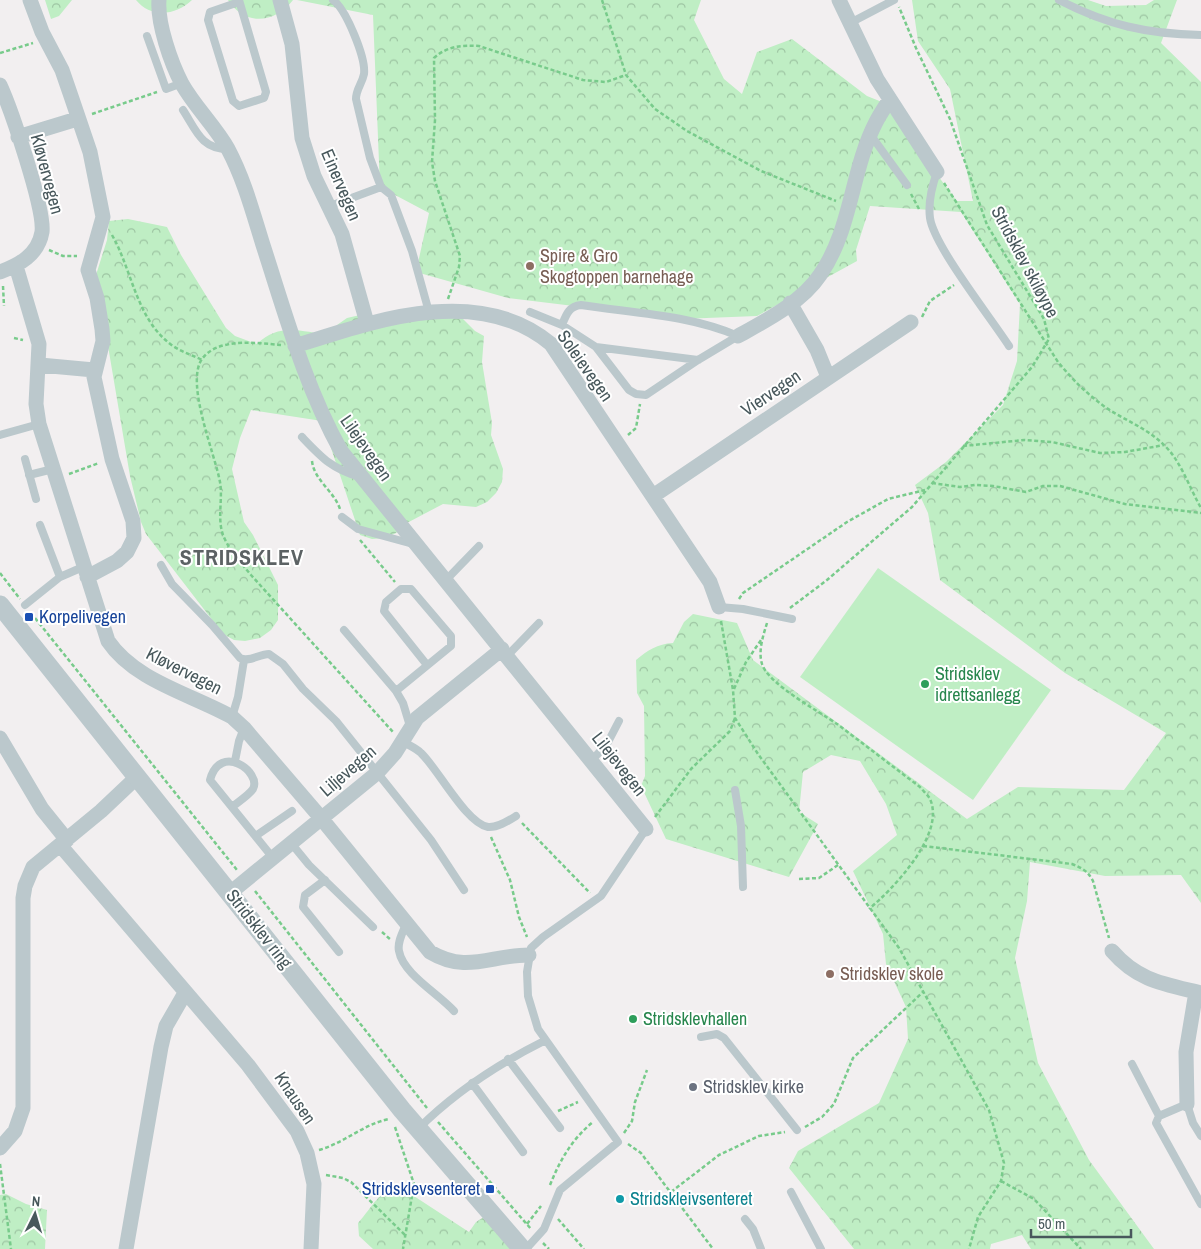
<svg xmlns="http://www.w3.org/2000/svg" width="1201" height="1249" font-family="'Archivo Narrow',sans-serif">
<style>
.forest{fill:url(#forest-crowns)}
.garden{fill:#bfeec4}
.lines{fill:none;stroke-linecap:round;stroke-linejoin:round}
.path{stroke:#78cb8b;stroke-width:2.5;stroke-dasharray:4 2.5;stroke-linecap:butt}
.service{stroke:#bbc8cc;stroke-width:8}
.minor{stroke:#bbc8cc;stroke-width:15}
.tertiary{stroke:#bbc8cc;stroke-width:19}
.education-dot{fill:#8d6e63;stroke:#fff;stroke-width:2}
.transit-dot{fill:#1a4fb4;stroke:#fff;stroke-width:2}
.leisure-dot{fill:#2e9e5b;stroke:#fff;stroke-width:2}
.worship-dot{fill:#6b7280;stroke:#fff;stroke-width:2}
.culture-dot{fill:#0f9aa8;stroke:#fff;stroke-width:2}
.labels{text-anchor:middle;stroke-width:4;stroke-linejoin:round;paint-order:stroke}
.street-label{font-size:18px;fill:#48585c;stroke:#fff}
.education-label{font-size:18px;fill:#785e54;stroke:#fff;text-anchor:start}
.transit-label{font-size:18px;fill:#164399;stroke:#fff;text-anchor:start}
.leisure-label{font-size:18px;fill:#27864d;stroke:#fff;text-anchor:start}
.worship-label{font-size:18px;fill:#5b616d;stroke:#fff;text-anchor:start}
.culture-label{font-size:18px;fill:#0d838f;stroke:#fff;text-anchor:start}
.district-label{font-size:22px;font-weight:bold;letter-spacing:1px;fill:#5c6264;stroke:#fff}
</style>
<defs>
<pattern id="forest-crowns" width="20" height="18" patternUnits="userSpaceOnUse" patternTransform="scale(1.25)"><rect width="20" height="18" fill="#bfeec4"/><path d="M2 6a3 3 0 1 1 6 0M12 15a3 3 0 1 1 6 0" fill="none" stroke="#9dc4a2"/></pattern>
</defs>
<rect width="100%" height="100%" fill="#f2eff0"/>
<path class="forest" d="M45 0H72L59 16 51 19Z
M136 0H192C177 15 151 19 136 0Z
M228 0H293C276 23 245 27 228 0Z
M297 0H701L694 20 724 79 742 94 757 52 792 39 867 96 882 102 957 201H973L950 89 918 41 912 0H1088L1106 6 1146 5 1154 0H1177L1161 43 1201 82V903L1181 875 1105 876 1030 862 1027 901 1015 958 1038 1063 1089 1160 1154 1249H1031L1022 1235 991 1244 990 1249H854L789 1168 798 1151 879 1103 908 1039 906 1007 886 964 883 934 853 871 897 835 886 804 860 761 831 755 803 772 799 812 818 824 789 877 666 839 641 786 645 776 644 706 637 693 636 660C648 650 657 644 673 643L684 622 693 614 737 623 753 660 967 819 1018 787 1124 790 1166 733 1065 673 940 580 928 513 915 485 946 462 1003 405 1017 361 1020 304 961 212 870 206 856 250 857 261 757 316 681 319 508 298 416 272 429 213 380 187 373 15Z
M128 219 167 227 181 255 226 328 235 336 257 344C280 322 301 332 330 335L337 325 347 318 360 315 375 317 457 313 475 331 484 336 482 362 492 423 491 435 503 469 502 482 496 493 487 502 476 507 443 504 405 524 396 533 385 538 372 539 360 535 322 421 251 410 240 438 232 469 244 522 253 535 278 585V620L271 630 260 638 245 641 234 640 223 634 146 534 141 522 130 476 96 275 107 240 109 221Z
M397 1185 469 1232 476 1222 487 1215 511 1249H373L359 1236 358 1223C374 1205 374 1197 397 1185Z
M6 1194 26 1204 47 1210 45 1249H0V1195Z"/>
<path class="garden" d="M878 568 1051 690 973 800 800 677Z"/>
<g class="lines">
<path class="path" d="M602 0 626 75 655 109 687 131 761 171 836 201
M0 53 33 43
M92 114 157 92
M944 183 1058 362C1072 379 1087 394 1105 407 1124 420 1147 428 1164 445 1181 461 1189 487 1201 508
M911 194 919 209
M112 235C133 272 136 320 173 346 182 352 192 355 202 360
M49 250 63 256H77
M3 286 4 306
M448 299 459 267 460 256 435 181 432 162 435 120 434 58C447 46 462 45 479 46L583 80 606 82 626 75
M922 317 930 301 954 285
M14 338 23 340
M281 345C257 343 218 337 202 359 185 383 215 454 220 482 223 499 217 518 223 535 229 550 241 563 251 575L393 732
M628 435 636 428 640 404
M963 446 1025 440 1052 442 1100 453 1125 452 1164 445
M312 461C314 480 334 491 340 509
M69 474 99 463
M932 483 960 487 975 485 993 486 1026 492 1043 486H1060L1125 504 1201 513
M360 540 395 582
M0 573 20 599
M739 599 743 593 847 522 888 499 925 490
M790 608 827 580 912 507 1032 367 1049 339 1044 319 987 225 950 119 916 48 899 7
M31 613 237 870
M721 621 733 690 735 718 758 754 899 948 989 1110 1004 1163 1001 1181 978 1217 969 1249
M767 623C763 636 758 651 762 664 768 684 820 712 837 724 865 745 892 766 920 787 923 791 928 795 930 799 946 834 893 889 869 909
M734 689 746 662 761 640
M655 817 691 769 730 731 735 718
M522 823 590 893
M491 837 510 880 519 917 527 937
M923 846 1072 864C1082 868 1088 871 1093 881L1109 938
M799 879 819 878 838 865
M255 891 427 1108
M382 932 391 940
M558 1111 578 1102
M438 1122 531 1229
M395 1127 414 1184 403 1249
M805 1127 822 1117 834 1104 853 1058 923 992
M624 1133 632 1121 635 1102 647 1070
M628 1144 641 1153 713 1249
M319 1150C344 1143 364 1124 389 1119
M0 1164 11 1249
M326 1175 343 1178 351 1182 406 1236
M1001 1181 1034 1199 1081 1249
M550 1185C560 1160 572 1139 593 1122
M671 1192 719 1155 759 1136 785 1132
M558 1219 584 1249
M527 1224 541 1206
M543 1243 549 1249"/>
<path class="service" d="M333 0C346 9 366 58 364 74 362 84 356 89 356 99L370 158 381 187 391 195 412 251 429 312
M1059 0C1107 25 1147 34 1201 35
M239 2 210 12 208 20 233 101 239 106 264 98 266 92 239 0
M850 23 894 0
M147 36 166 89 182 83
M183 110C196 130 201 149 228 149
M870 134 907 185
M937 172C932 186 928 203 930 218 934 246 991 318 1009 346
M330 206 381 187
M530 312 562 325 596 347 698 360
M562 325C566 315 569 306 581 305 633 313 690 315 738 336
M596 347 629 390 636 394 646 395 698 360 738 336
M0 435 39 424
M302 437C322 458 332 469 360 477
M25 459 36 499
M29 475 53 469
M342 517 358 529 413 544
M40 525 60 577
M161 565 172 584 212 625 240 658C249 663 259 654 269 654L283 664 303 689 336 721 431 840 464 890
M446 580 479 546
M25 605 60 577 83 567
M719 607 743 609 792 619
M344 630 396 691 403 703 410 726
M508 655 539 623
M396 691 451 646V636L411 589H401L386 602 384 611 427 665
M232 717 238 697 244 660
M402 741C408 745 416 748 421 753 438 769 466 823 488 827 497 828 508 821 516 816
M592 760 607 744 619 721
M235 761 239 741 244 728
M735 790 741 826 743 887
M232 807C238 802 249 795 253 789 262 772 220 742 210 780L273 858
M257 835 292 811
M291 843 309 865 373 927
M325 880 305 895 303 907 339 952
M406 924C403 932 397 942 399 951 403 974 439 994 454 1011
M701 1037 717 1034 724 1038 797 1130
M508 1059 560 1128
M1132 1064 1159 1116
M472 1083 523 1152
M418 1129C455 1092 498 1064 544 1041
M1201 1136 1193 1123 1187 1104 1159 1116 1156 1123 1201 1204
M791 1192 821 1249
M745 1219 753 1229 761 1249
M526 1249 544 1229 560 1190 618 1142 538 1029 528 996 527 972 531 948 543 937 601 896 646 829"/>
<path class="minor" d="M30 0 42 32 62 70 72 99 90 152 103 217 88 270 97 298 102 329 103 341 94 377 112 459 133 521 134 538 127 552 117 561 87 577
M159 0C157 23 171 63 182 84 195 107 215 126 228 149 244 179 253 213 263 245 286 316 305 386 341 451L646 829
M280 0 292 44 302 138 314 176 342 234 367 323
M839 0 877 79 937 172
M0 85C11 109 45 209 42 232 38 255 19 265 0 272
M18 137 77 119
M16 266 39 344 36 404 39 424 108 641C135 681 191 694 232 717L244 728 321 818 430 952C467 974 490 955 529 955
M790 303 817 350 828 377
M738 336C767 320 802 302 820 275 852 229 851 170 876 122 880 114 885 107 890 99
M295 346C374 321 478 283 551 344L710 582 719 607
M40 365 94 370
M653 496 911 322
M0 738 42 809 67 840
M60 845 248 1065 297 1131 307 1153 314 1184 311 1249
M230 893 377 773 395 753 417 718 502 649
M1112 951C1138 981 1164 984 1201 993
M1187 1104 1186 1052 1196 992
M0 1148 15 1131 23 1108V898L25 886 33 867 101 811 137 777
M126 1249 161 1047 166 1026 185 993"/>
<path class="tertiary" d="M0 605 402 1110 522 1249"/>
</g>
<g class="education-dot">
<circle cx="530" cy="266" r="5"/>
<circle cx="830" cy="974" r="5"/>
</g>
<g class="transit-dot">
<rect x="24" y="612" width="10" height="10" rx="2.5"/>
<rect x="485" y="1184" width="10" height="10" rx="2.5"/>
</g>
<g class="leisure-dot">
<circle cx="925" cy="684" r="5"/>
<circle cx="633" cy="1019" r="5"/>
</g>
<circle class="worship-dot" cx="693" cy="1087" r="5"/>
<circle class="culture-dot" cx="620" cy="1199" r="5"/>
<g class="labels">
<g class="street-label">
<text transform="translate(47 174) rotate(75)" y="6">Kløvervegen</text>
<text transform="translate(341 185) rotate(67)" y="6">Einervegen</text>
<text transform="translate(1025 262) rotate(62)" y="6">Stridsklev skiløype</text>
<text transform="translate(585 366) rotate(55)" y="6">Soleievegen</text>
<text transform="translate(771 393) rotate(-34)" y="6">Viervegen</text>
<text transform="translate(366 448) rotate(55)" y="6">Lilejevegen</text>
<text transform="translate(184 671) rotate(27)" y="6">Kløvervegen</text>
<text transform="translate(619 764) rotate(52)" y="6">Lilejevegen</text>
<text transform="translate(348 771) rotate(-41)" y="6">Liljevegen</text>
<text transform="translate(259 929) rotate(52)" y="6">Stridsklev ring</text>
<text transform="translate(295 1098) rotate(56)" y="6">Knausen</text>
</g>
<g class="education-label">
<text x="540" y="262">Spire &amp; Gro<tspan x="540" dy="21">Skogtoppen barnehage</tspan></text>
<text x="840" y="980">Stridsklev skole</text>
</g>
<g class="transit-label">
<text x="39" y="623">Korpelivegen</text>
<text x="480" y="1195" text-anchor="end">Stridsklevsenteret</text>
</g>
<g class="leisure-label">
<text x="935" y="680">Stridsklev<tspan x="935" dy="21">idrettsanlegg</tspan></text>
<text x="643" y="1025">Stridsklevhallen</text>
</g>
<g class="worship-label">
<text x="703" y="1093">Stridsklev kirke</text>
</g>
<g class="culture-label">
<text x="630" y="1205">Stridskleivsenteret</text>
</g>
<g class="district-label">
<text x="242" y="565">STRIDSKLEV</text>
</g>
</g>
<g transform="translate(35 1214) rotate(5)" stroke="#ffffff" stroke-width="4" paint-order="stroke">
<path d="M0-4L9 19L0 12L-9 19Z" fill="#48585c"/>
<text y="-8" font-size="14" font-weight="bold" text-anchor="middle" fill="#48585c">N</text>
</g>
<path d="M1031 1229v8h100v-8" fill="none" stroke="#48585c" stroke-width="2.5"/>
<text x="1038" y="1229" font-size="15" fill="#48585c" stroke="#ffffff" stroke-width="4" paint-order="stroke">50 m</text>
</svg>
